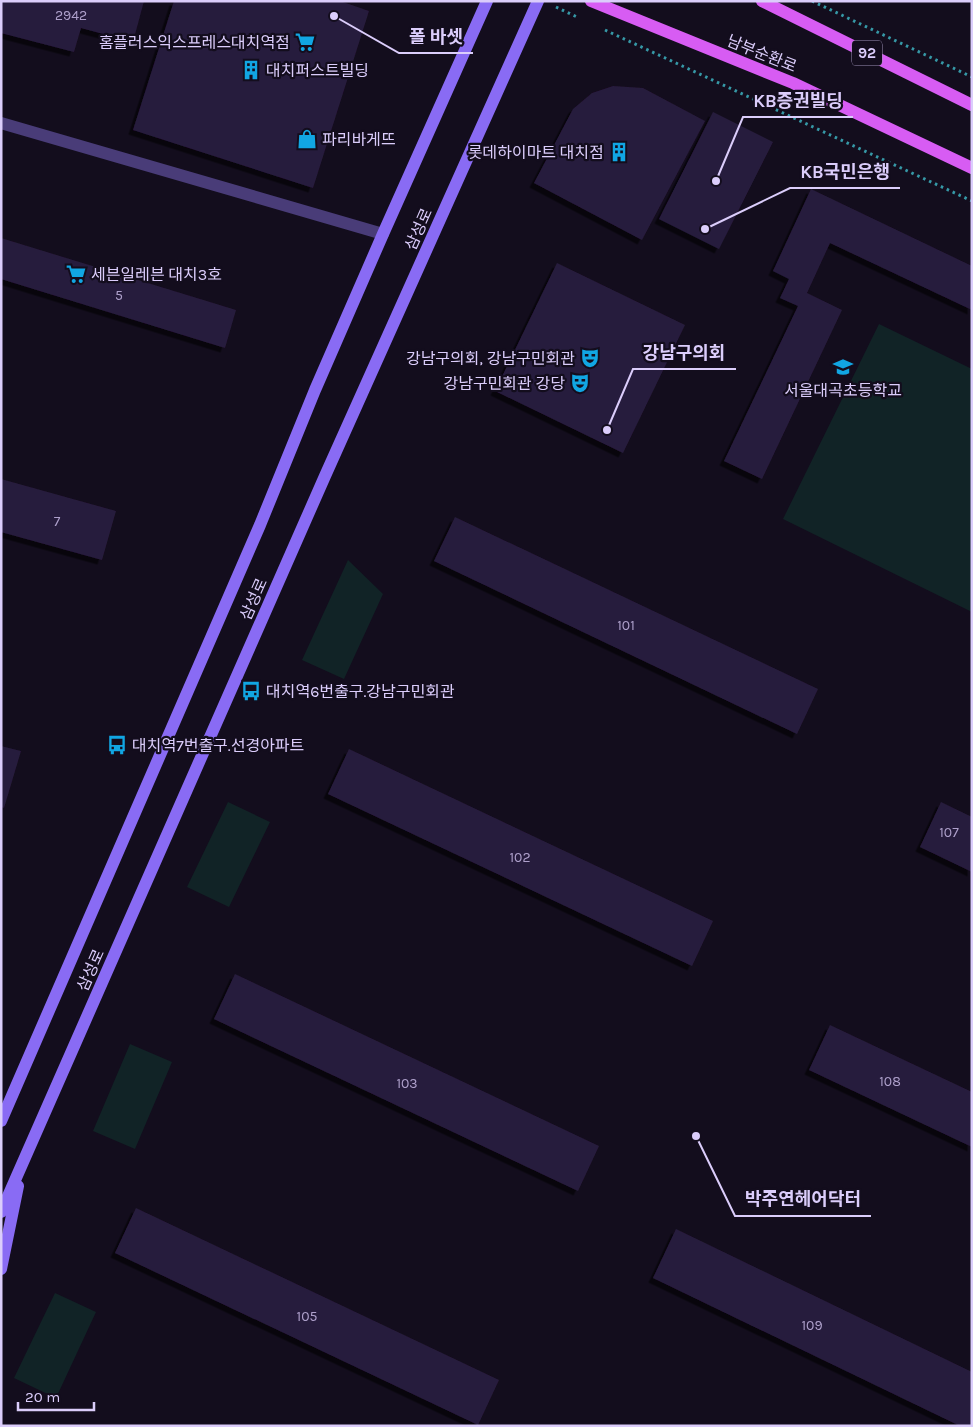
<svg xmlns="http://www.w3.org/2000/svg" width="973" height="1427" font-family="Karla,'Noto Sans KR',sans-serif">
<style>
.green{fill:#112326}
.building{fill:#281b3c;filter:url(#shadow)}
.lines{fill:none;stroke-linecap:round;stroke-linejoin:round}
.path{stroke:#3698a6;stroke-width:3;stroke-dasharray:2.5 4;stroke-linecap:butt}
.minor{stroke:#493c78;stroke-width:12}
.secondary{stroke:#896bf4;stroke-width:12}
.primary{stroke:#d75cf3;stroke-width:12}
.labels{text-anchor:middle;stroke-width:4.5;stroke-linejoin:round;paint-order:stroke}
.number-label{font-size:14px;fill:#aea0cb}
.shield{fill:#130d1d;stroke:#9f93b8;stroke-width:1}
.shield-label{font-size:15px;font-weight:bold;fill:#dbcdfb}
.poi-label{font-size:16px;fill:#dbcdfb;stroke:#130d1d;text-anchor:start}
.street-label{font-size:16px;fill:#dbcdfb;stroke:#130d1d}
.leader{fill:none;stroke:#dbcdfb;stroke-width:2}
.callout-dot{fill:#dbcdfb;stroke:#130d1d;stroke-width:2}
.callout-label{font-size:18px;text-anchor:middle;font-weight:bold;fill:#dbcdfb;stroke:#130d1d;stroke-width:4.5;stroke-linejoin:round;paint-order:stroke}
</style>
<defs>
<filter id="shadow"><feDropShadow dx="-4.5" dy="4.5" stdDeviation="0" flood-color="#0009"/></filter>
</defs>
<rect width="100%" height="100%" fill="#130d1d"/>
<path class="green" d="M879 324 972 369V612L783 519Z
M348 560 383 594 344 679 302 660Z
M228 802 270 822 229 907 187 887Z
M130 1044 172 1062 135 1149 93 1131Z
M55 1293 96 1312 56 1398 14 1378Z"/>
<path class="building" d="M1 1H144L133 42 81 28 74 52 1 33Z
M174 1H340L369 11 313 188 133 130Z
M613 86 643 88 705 121 642 240 534 183 573 109 592 93Z
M713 112 773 142 719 249 659 219Z
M811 189 972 266V310L830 243 807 293 842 310 762 479 724 461 798 306 780 298 789 279 773 271Z
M1 238 236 310 225 348 1 279Z
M557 263 685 325 623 453 495 391Z
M1 479 116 511 102 560 1 532Z
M455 517 818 689 797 734 434 561Z
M1 746 21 751 4 808 1 807Z
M349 749 713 921 692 966 328 794Z
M941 802 972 817V872L920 847Z
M235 974 599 1146 578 1191 214 1019Z
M830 1025 972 1092V1147L809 1070Z
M136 1208 499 1380 478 1425 115 1253Z
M676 1229 972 1372V1426H960L653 1278Z"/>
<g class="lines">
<path class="path" d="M812 1 972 77
M556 7 579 18
M605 30 972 201"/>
<path class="minor" d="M1 123 383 234"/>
<path class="secondary" d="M1 1121 260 525 315 390 383 234 487 1
M1 1212 325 476 538 1
M1 1269 18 1186"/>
<path class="primary" d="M591 1 793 83 972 168
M762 1 972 105"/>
</g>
<defs>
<symbol id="supermarket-bare" viewBox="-9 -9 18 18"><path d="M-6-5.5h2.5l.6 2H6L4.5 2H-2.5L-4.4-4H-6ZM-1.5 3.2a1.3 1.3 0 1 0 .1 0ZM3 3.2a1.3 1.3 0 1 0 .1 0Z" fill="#11a6e3" stroke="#130d1d" stroke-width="2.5" paint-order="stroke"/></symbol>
<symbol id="building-bare" viewBox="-9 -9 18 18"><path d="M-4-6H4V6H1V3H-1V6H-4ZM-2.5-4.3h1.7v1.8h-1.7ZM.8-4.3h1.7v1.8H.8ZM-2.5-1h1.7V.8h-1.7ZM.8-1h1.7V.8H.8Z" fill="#11a6e3" stroke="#130d1d" stroke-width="2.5" paint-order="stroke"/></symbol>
<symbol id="shop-bare" viewBox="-9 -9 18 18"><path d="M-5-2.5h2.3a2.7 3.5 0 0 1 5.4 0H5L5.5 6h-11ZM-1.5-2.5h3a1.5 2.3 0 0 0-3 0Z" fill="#11a6e3" stroke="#130d1d" stroke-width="2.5" paint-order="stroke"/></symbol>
<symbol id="theatre-bare" viewBox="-9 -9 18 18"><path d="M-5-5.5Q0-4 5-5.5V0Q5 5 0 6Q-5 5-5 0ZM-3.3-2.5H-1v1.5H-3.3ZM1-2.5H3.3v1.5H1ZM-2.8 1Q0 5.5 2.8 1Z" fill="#11a6e3" stroke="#130d1d" stroke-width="2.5" paint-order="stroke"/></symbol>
<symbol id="school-bare" viewBox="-9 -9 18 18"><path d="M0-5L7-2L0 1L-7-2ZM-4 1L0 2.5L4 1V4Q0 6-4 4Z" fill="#11a6e3" stroke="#130d1d" stroke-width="2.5" paint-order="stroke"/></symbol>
<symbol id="bus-bare" viewBox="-9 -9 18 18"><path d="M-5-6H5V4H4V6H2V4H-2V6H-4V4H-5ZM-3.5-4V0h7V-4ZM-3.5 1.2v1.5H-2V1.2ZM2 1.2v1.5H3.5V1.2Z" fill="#11a6e3" stroke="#130d1d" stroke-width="2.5" paint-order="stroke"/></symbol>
</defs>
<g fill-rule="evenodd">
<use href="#supermarket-bare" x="291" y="28" width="28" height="28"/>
<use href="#building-bare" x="237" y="56" width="28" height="28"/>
<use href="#shop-bare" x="293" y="125" width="28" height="28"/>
<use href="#building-bare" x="605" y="138" width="28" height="28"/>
<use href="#supermarket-bare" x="62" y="260" width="28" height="28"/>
<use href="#theatre-bare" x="576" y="344" width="28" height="28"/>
<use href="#school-bare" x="829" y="353" width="28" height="28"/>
<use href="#theatre-bare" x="566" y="369" width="28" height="28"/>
<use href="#bus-bare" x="237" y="677" width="28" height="28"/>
<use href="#bus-bare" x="103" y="731" width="28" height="28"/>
</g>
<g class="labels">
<g class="number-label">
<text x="71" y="20">2942</text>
<text x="119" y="300">5</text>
<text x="57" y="526">7</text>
<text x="626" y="630">101</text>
<text x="949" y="837">107</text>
<text x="520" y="862">102</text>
<text x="890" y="1086">108</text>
<text x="407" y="1088">103</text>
<text x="307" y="1321">105</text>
<text x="812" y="1330">109</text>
</g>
<rect class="shield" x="852" y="40.5" width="30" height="25" rx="4"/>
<g class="shield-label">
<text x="867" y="58">92</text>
</g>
<g class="poi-label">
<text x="290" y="48" text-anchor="end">홈플러스익스프레스대치역점</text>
<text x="266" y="76">대치퍼스트빌딩</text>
<text x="322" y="145">파리바게뜨</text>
<text x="604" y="158" text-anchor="end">롯데하이마트 대치점</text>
<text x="91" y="280">세븐일레븐 대치3호</text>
<text x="575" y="364" text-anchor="end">강남구의회, 강남구민회관</text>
<text x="565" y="389" text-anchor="end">강남구민회관 강당</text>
<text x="843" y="396" text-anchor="middle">서울대곡초등학교</text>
<text x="266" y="697">대치역6번출구.강남구민회관</text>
<text x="132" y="751">대치역7번출구.선경아파트</text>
</g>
<g class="street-label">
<text transform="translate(762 53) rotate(22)" y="6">남부순환로</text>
<text transform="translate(418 229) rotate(-66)" y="6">삼성로</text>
<text transform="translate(253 599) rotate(-66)" y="6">삼성로</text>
<text transform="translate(90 970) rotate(-66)" y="6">삼성로</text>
</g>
</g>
<path class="leader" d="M334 16L399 53H473M716 181L743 117H853M705 229L790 188H900M607 430L633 369H736M696 1136L735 1216H871"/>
<g class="callout-dot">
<circle cx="334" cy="16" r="5"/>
<circle cx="716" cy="181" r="5"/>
<circle cx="705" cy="229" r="5"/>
<circle cx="607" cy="430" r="5"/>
<circle cx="696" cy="1136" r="5"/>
</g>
<g class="callout-label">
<text x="436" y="43">폴 바셋</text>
<text x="798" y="107">KB증권빌딩</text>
<text x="845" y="178">KB국민은행</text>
<text x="684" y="359">강남구의회</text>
<text x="803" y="1205">박주연헤어닥터</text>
</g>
<rect width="973" height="1427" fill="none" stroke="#dbcdfb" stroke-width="5"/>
<path d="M18 1402v8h76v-8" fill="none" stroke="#dbcdfb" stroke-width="2.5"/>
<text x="25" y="1402" font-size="15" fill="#dbcdfb" stroke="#130d1d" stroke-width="4" paint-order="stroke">20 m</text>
</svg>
